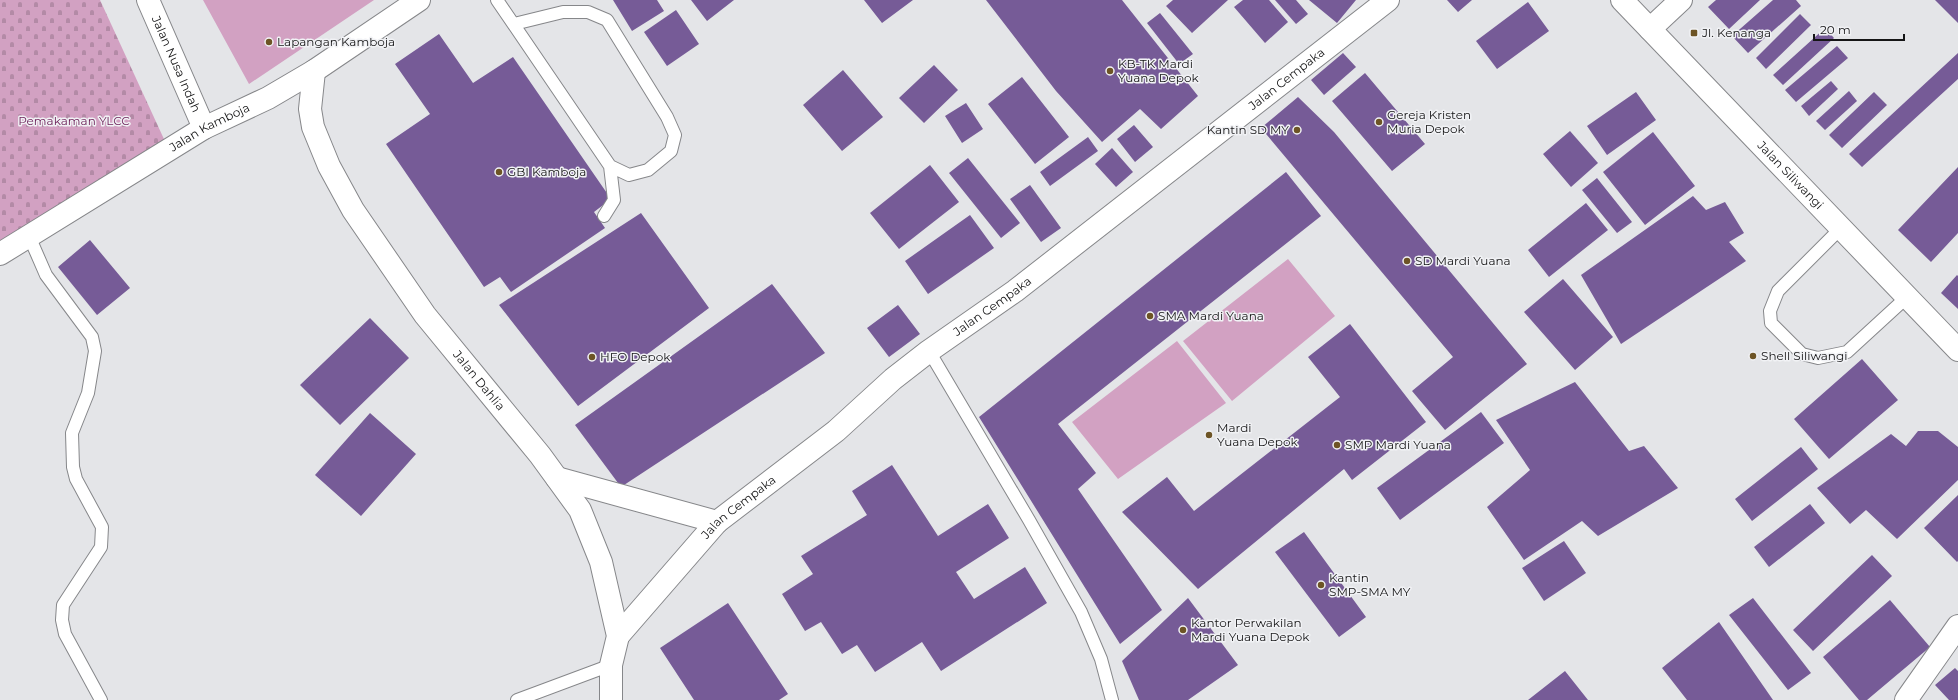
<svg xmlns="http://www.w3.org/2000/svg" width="1958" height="700" font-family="Montserrat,sans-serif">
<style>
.cemetery{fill:url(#cemetery-stones)}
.pitch{fill:#d2a1c2}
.building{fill:#765b97}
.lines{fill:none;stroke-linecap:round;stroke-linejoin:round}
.lane-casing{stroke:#86878a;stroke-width:14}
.street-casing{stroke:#86878a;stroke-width:24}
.secondary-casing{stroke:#86878a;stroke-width:24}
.lane{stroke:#fff;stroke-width:12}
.street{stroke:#fff;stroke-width:22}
.secondary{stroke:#fff;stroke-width:22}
.poi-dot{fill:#6d5425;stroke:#f1f2f5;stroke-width:1.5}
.labels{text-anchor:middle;stroke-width:3;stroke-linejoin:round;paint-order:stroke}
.poi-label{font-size:12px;fill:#151516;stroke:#f1f2f5;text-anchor:start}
.street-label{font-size:12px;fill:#151516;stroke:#f1f2f5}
.park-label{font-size:12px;fill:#6e235b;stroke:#f1f2f5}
</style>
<defs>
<pattern id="cemetery-stones" width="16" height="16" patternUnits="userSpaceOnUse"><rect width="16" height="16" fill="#d2a1c2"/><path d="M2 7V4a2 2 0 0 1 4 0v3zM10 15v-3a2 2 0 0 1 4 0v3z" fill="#b38aa6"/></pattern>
</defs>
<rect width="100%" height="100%" fill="#e4e5e8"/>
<path class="cemetery" d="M0 0H100L169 150 0 259Z"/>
<path class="pitch" d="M203 0H374L249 84Z
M1288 259 1335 316 1232 401 1183 341Z
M1177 341 1226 403 1118 479 1072 422Z"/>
<path class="building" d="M613 0H657L664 11 632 31Z
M691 0H734L707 21Z
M864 0H913L882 23Z
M986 0H1122L1198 96 1161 129 1140 109 1102 142 1056 91Z
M1173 0H1228L1192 33 1166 6Z
M1243 0H1269L1288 22 1265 43 1234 7Z
M1275 0H1296L1308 14 1296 24Z
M1309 0H1356L1337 23Z
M1447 0H1472L1458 12Z
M1716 0H1760L1729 29 1708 7Z
M1773 0H1796L1801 6 1748 53 1732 36Z
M1935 0H1958V23Z
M1528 2 1549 31 1497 69 1476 41Z
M676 10 699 44 667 66 644 32Z
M1160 13 1193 54 1179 64 1147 23Z
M1800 14 1811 25 1766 69 1756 58Z
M1825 28 1834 38 1783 85 1773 75Z
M439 34 473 83 513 57 611 199 594 212 605 228 511 292 500 277 484 287 386 144 430 114 395 64Z
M1837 46 1848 58 1796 102 1785 90Z
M1343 53 1356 67 1324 95 1311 80Z
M1958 53V79L1862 167 1849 154Z
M934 65 958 90 924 123 899 98Z
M843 70 883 117 842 151 803 105Z
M1365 73 1425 144 1392 171 1332 101Z
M1022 77 1069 137 1035 164 988 104Z
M1831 81 1838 89 1809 116 1801 106Z
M1849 91 1857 101 1825 130 1816 121Z
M1636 92 1656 120 1607 155 1587 126Z
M1874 92 1887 105 1842 148 1829 135Z
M1298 97 1334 132 1527 364 1445 430 1412 391 1453 357 1261 128Z
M966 103 983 129 962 143 945 116Z
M1134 125 1153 147 1135 162 1117 139Z
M1570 131 1598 163 1571 187 1543 154Z
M1653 132 1695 186 1645 225 1603 172Z
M1088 137 1098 151 1050 186 1040 172Z
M1112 148 1133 172 1116 187 1095 164Z
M968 158 1020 223 1001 238 949 173Z
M930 165 959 202 899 249 870 213Z
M1958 167V233L1931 262 1898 230Z
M1286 172 1321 216 1058 424 1096 473 1078 489 1162 610 1120 644 979 417Z
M1597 178 1632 222 1617 233 1582 190Z
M1030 185 1061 228 1041 242 1010 199Z
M1693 196 1706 210 1725 202 1744 233 1729 242 1746 261 1621 344 1581 275Z
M1586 203 1608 230 1549 277 1528 250Z
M641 213 709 308 578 406 499 305Z
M970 215 994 248 928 294 905 261Z
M90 240 130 288 97 315 58 267Z
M1957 275 1958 276V309L1941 293Z
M1563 279 1613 337 1575 370 1524 312Z
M772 284 825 353 621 487 575 425Z
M898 305 920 334 889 357 867 328Z
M370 318 409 358 340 425 300 385Z
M1350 324 1426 422 1352 480 1344 469 1198 589 1122 512 1167 477 1194 511 1340 397 1308 357Z
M1862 359 1898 400 1829 459 1794 419Z
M1575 382 1629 451 1644 446 1678 488 1598 536 1582 521 1524 560 1487 507 1530 470 1496 420Z
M1481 412 1504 443 1400 520 1377 488Z
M370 413 416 454 361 516 315 475Z
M1918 431H1938L1958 447V480L1897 539 1866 510 1850 524 1817 488 1891 434 1906 446Z
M1801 447 1818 469 1752 521 1735 499Z
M892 465 938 536 988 504 1009 538 956 572 974 599 1025 567 1047 603 941 671 922 642 875 672 857 645 842 654 821 622 805 631 782 594 813 574 801 556 867 515 852 491Z
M1958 495V561L1957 562 1924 528Z
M1810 504 1825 523 1769 567 1754 547Z
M1304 532 1366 617 1339 637 1275 552Z
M1564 541 1586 573 1544 601 1522 568Z
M1872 555 1892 576 1813 651 1793 630Z
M1188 598 1238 665 1188 700H1139L1122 661Z
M1753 598 1811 673 1788 690 1729 615Z
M1890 600 1930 647 1867 700H1859L1823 657Z
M728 603 788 694 779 700H694L660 648Z
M1719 622 1773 700H1687L1662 668Z
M1955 668 1958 671V700H1949L1935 685Z
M1565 671 1588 700H1528Z"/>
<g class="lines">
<defs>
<path id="lane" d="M497 0 610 166 614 200 604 216
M514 24 563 12H588L607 20 667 117 675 135 671 151 648 170 629 175 610 166
M1841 228 1778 291 1770 311 1771 323 1802 354 1818 358 1847 352 1907 297
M29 236 46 275 92 337 95 351 88 393 72 433 73 467 76 479 102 527 101 547 63 605 62 620 65 634 101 700
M929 351 1029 520 1081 612 1101 659 1112 700
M517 700 611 665"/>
<g id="street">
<path id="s1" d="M148 0 204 128"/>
<path d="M1650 29 1681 0"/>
<path id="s2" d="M314 71 310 109 313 127 329 166 353 210 425 315 540 455 580 510 601 562 618 636 611 665V700"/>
<path id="s3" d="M0 254 204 128 268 98 314 71 419 0"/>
<path d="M557 478 717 522"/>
<path id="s4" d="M618 636 717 522 836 431 893 379 929 351 1015 291 1388 0"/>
<path d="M1906 700 1958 626"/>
</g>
<g id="secondary">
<path id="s5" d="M1622 0 1958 350"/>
</g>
</defs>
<use href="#lane" class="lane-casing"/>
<use href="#street" class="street-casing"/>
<use href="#secondary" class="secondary-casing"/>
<use href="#lane" class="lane"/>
<use href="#street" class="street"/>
<use href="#secondary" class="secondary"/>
</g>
<g class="poi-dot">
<rect x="1690" y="29" width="8" height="8" rx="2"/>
<circle cx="269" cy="42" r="4"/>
<circle cx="1110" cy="71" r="4"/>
<circle cx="1379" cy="122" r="4"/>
<circle cx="1297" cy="130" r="4"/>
<circle cx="499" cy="172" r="4"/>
<circle cx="1407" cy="261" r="4"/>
<circle cx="1150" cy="316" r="4"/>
<circle cx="1753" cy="356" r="4"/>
<circle cx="592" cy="357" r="4"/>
<circle cx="1209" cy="435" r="4"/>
<circle cx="1337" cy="445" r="4"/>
<circle cx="1321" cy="585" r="4"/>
<circle cx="1183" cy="630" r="4"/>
</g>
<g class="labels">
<g class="poi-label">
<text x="1702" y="37">Jl. Kenanga</text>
<text x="277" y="46">Lapangan Kamboja</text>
<text x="1118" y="68">KB-TK Mardi<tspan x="1118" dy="14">Yuana Depok</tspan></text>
<text x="1387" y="119">Gereja Kristen<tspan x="1387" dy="14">Muria Depok</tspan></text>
<text x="1289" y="134" text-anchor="end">Kantin SD MY</text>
<text x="507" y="176">GBI Kamboja</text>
<text x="1415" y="265">SD Mardi Yuana</text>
<text x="1158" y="320">SMA Mardi Yuana</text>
<text x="1761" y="360">Shell Siliwangi</text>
<text x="600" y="361">HFO Depok</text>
<text x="1217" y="432">Mardi<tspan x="1217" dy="14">Yuana Depok</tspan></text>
<text x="1345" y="449">SMP Mardi Yuana</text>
<text x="1329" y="582">Kantin<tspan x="1329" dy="14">SMP-SMA MY</tspan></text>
<text x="1191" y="627">Kantor Perwakilan<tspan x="1191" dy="14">Mardi Yuana Depok</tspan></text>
</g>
<g class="street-label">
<text dy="4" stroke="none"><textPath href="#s1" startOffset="70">Jalan Nusa Indah</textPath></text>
<text dy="4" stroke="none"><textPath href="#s4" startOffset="873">Jalan Cempaka</textPath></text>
<text dy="4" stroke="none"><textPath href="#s3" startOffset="245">Jalan Kamboja</textPath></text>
<text dy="4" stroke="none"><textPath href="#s5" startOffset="243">Jalan Siliwangi</textPath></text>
<text dy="4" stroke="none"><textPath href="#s4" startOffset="501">Jalan Cempaka</textPath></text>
<text dy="4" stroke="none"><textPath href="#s2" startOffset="361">Jalan Dahlia</textPath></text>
<text dy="4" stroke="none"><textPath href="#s4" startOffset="177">Jalan Cempaka</textPath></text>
</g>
<g class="park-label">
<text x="74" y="125">Pemakaman YLCC</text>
</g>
</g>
<path d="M1814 34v6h90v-6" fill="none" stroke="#151516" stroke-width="2"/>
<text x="1820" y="34" font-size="12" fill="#151516" stroke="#f1f2f5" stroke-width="3" paint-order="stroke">20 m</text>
</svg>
